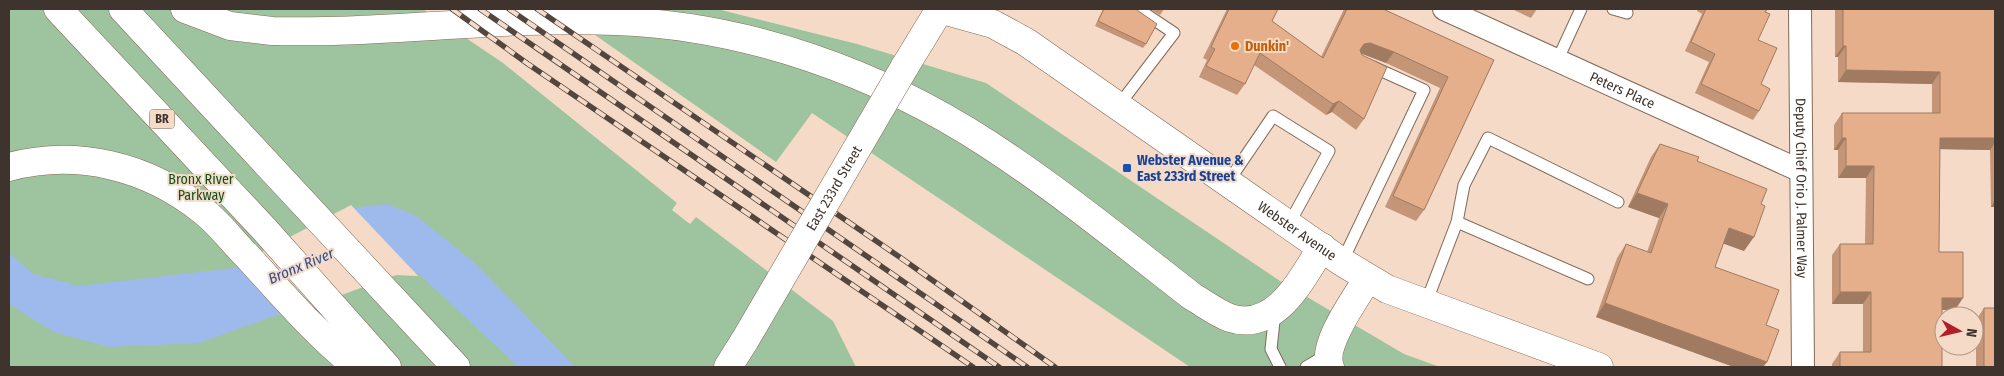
<svg xmlns="http://www.w3.org/2000/svg" width="2004" height="376" font-family="'Fira Sans Condensed',sans-serif">
<style>
.green{fill:#9ec49f}
.water{fill:#9ebaed}
.pier{fill:#f5dac8}
.lines{fill:none;stroke-linecap:round;stroke-linejoin:round}
.service-casing{stroke:#826b5a;stroke-width:13}
.minor-casing{stroke:#826b5a;stroke-width:24}
.secondary-casing{stroke:#826b5a;stroke-width:29}
.primary-casing{stroke:#826b5a;stroke-width:29}
.motorway-casing{stroke:#826b5a;stroke-width:29}
.service{stroke:#fff;stroke-width:11}
.minor{stroke:#fff;stroke-width:22}
.secondary{stroke:#fff;stroke-width:28}
.primary{stroke:#fff;stroke-width:28}
.motorway{stroke:#fff;stroke-width:28}
.rail-casing{stroke:#52463e;stroke-width:5.5}
.rail{stroke:#f5dac8;stroke-width:4;stroke-dasharray:11;stroke-linecap:butt}
.primary-bridge-casing{stroke:#826b5a;stroke-width:29;stroke-linecap:butt}
.primary-bridge{stroke:#fff;stroke-width:28}
.wall{fill:#c49677}
.shaded-wall{fill:#a07a61}
.building{fill:#e4af8a;stroke:#a07a61}
.food-dot{fill:#e8710a;stroke:#f5dac8;stroke-width:2}
.transit-dot{fill:#1a4fb4;stroke:#f5dac8;stroke-width:2}
.labels{text-anchor:middle;stroke-width:4;stroke-linejoin:round;paint-order:stroke}
.shield{fill:#f5dac8;stroke:#75665c;stroke-width:1}
.shield-label{font-size:12px;font-weight:bold;fill:#3e342d}
.food-label{font-size:14px;font-weight:bold;fill:#c56008;stroke:#f5dac8;text-anchor:start}
.street-label{font-size:14px;fill:#3e342d;stroke:#f5dac8}
.transit-label{font-size:14px;font-weight:bold;fill:#164399;stroke:#f5dac8;text-anchor:start}
.park-label{font-size:14px;fill:#0c521b;stroke:#f5dac8}
.water-label{font-size:15px;font-style:italic;fill:#2f4f8d;stroke:#f5dac8}
</style>
<rect width="100%" height="100%" fill="#f5dac8"/>
<path class="green" d="M9 9H423L503 63 677 203 672 210 690 224 696 217 833 321 856 367H9Z
M558 9H717L857 44 986 83 1280 281 1404 354 1440 367H1190L812 113 776 162Z"/>
<path class="water" d="M387 204 416 216 475 263 575 367H519L419 274 396 272 199 343 109 347 54 332 9 304V253L33 274 79 286 235 268 352 208Z"/>
<path class="pier" d="M351 205 421 279 418 276 396 275 287 315 240 263Z"/>
<g class="lines">
<defs>
<path id="service" d="M1613 9 1627 13
M1557 61 1581 9
M1119 105 1174 33 1138 9
M1228 182 1273 116 1329 151 1289 224
M1457 222 1588 279
M1342 262 1424 90 1371 66
M1426 303 1457 222 1464 185 1488 138 1618 202
M1275 312 1271 349 1280 367
M1306 367 1328 354"/>
<g id="minor">
<path id="s1" d="M1444 9 1801 171"/>
<path id="s2" d="M1800 9 1803 367"/>
</g>
<g id="secondary">
<path id="s3" d="M939 9 993 24 1026 42 1342 262 1387 289 1599 367"/>
</g>
<path id="primary" d="M904 68 940 9
M728 367 745 340"/>
<path id="motorway" d="M58 9 265 230 387 367
M123 9 456 367
M185 9 230 26 272 31C387 34 502 16 617 21 748 26 879 73 988 144 1060 191 1126 245 1193 297 1205 304 1217 313 1230 318 1276 333 1302 278 1322 247
M9 167C77 149 147 166 202 210 219 223 232 241 247 256 283 295 316 334 357 367
M1330 367C1321 345 1356 298 1368 278"/>
</defs>
<use href="#service" class="service-casing"/>
<use href="#minor" class="minor-casing"/>
<use href="#secondary" class="secondary-casing"/>
<use href="#primary" class="primary-casing"/>
<use href="#motorway" class="motorway-casing"/>
<use href="#service" class="service"/>
<use href="#minor" class="minor"/>
<use href="#secondary" class="secondary"/>
<use href="#primary" class="primary"/>
<use href="#motorway" class="motorway"/>
<defs>
<path id="rail" d="M452 9 528 64 973 367
M480 9 999 367
M509 9 1027 367
M537 9 901 258 1055 367"/>
</defs>
<use href="#rail" class="rail-casing"/>
<use href="#rail" class="rail"/>
<defs>
<g id="primary-bridge">
<path id="s4" d="M745 340 904 68"/>
</g>
</defs>
<use href="#primary-bridge" class="primary-bridge-casing"/>
<use href="#primary-bridge" class="primary-bridge"/>
</g>
<path class="wall" d="M1103 9H1136L1146 44 1143 48 1095 26Z
M1150 9H1164L1160 15Z
M1227 9H1278L1272 21 1321 57 1344 9H1383L1494 60 1424 210 1416 221 1385 207 1440 88 1386 63 1362 54 1364 119 1356 130 1332 112 1326 115 1254 65 1245 84 1237 95 1199 77 1207 60 1203 58Z
M1512 9H1537L1531 18Z
M1698 9H1767L1758 40 1761 84 1759 111 1753 120 1695 93 1709 62 1685 51 1702 14 1697 11Z
M1835 9H1995V207H1991L1990 150 1940 149 1939 252 1955 310H1942V367H1832V364L1840 352H1863V304H1832V255L1840 244H1865L1866 178H1838V150H1834V125L1842 113H1932V84L1838 82V57H1835Z
M1660 144 1697 161 1744 251 1723 243 1715 267 1766 325 1767 362 1763 367H1734L1596 317 1617 258 1626 244 1647 252 1659 218 1628 207 1651 157Z
M1995 231V267H1994V243Z
M1984 308 1995 367H1976V320Z"/>
<path class="shaded-wall" d="M1370 43 1394 52 1386 63 1363 54 1356 55 1364 44Z
M1843 46H1846L1838 57H1835Z
M1846 70 1940 72 1932 84 1838 82Z
M1339 101 1332 112 1326 115 1333 104Z
M1842 138H1846L1838 150H1834Z
M1940 138H1995V143L1990 150 1932 149Z
M1846 166H1874L1866 178H1838Z
M1637 193 1668 204 1659 218 1628 207Z
M1995 200V207H1991Z
M1729 228 1754 237 1744 251 1719 242Z
M1840 292H1871L1863 304H1832Z
M1942 298H1963L1955 310H1934Z
M1605 303 1767 362 1763 367H1734L1596 317Z"/>
<path class="building" d="M1104 9H1136L1137 10 1157 24 1146 44 1098 21Z
M1229 9H1278L1272 21 1323 58 1347 9H1383L1494 60 1424 210 1393 196 1448 77 1394 52 1370 43 1364 44 1360 50 1362 55 1387 67 1364 119 1339 101 1333 104 1260 53 1245 84 1206 66 1215 49 1211 47Z
M1706 9H1767L1765 12 1770 14 1758 40 1777 48 1761 84 1770 89 1759 111 1701 84 1715 54 1691 42Z
M1843 9H1995V138H1940L1939 252H1963V298H1942V367H1840V352H1871V292H1840V244H1873L1874 166H1846V138H1842V113H1940V72L1846 70V46H1843Z
M1660 144 1699 157 1697 161 1767 189 1761 204 1765 206 1754 237 1729 228 1715 267 1779 290 1766 325 1779 330 1767 362 1605 303 1626 244 1651 253 1668 204 1637 193Z
M1984 308H1995V367H1984Z"/>
<circle class="food-dot" cx="1235" cy="46" r="5"/>
<rect class="transit-dot" x="1122" y="163" width="10" height="10" rx="2.5"/>
<g class="labels">
<rect class="shield" x="149.5" y="109.5" width="25" height="19" rx="4"/>
<g class="shield-label">
<text x="162" y="123">BR</text>
</g>
<g class="food-label">
<text x="1245" y="51">Dunkin'</text>
</g>
<g class="street-label">
<text dy="5" stroke="none"><textPath href="#s1" startOffset="196">Peters Place</textPath></text>
<text dy="5" stroke="none"><textPath href="#s4" startOffset="176">East 233rd Street</textPath></text>
<text dy="5" stroke="none"><textPath href="#s2" startOffset="179">Deputy Chief Orio J. Palmer Way</textPath></text>
<text dy="5" stroke="none"><textPath href="#s3" startOffset="424">Webster Avenue</textPath></text>
</g>
<g class="transit-label">
<text x="1137" y="165">Webster Avenue &amp;<tspan x="1137" dy="16">East 233rd Street</tspan></text>
</g>
<g class="park-label">
<text x="201" y="184">Bronx River<tspan x="201" dy="16">Parkway</tspan></text>
</g>
<g class="water-label">
<text transform="translate(301 266) rotate(-23)" y="5">Bronx River</text>
</g>
</g>
<rect width="2004" height="376" fill="none" stroke="#3e342d" stroke-width="20"/>
<g transform="translate(1959 331) rotate(98)"><circle r="24" fill="#f5dac8" stroke="#ac988a"/>
<path d="M0-4L9 19L0 12L-9 19Z" fill="#b21f2b"/>
<text y="-8" font-size="14" font-weight="bold" text-anchor="middle" fill="#3e342d">N</text>
</g>
</svg>
